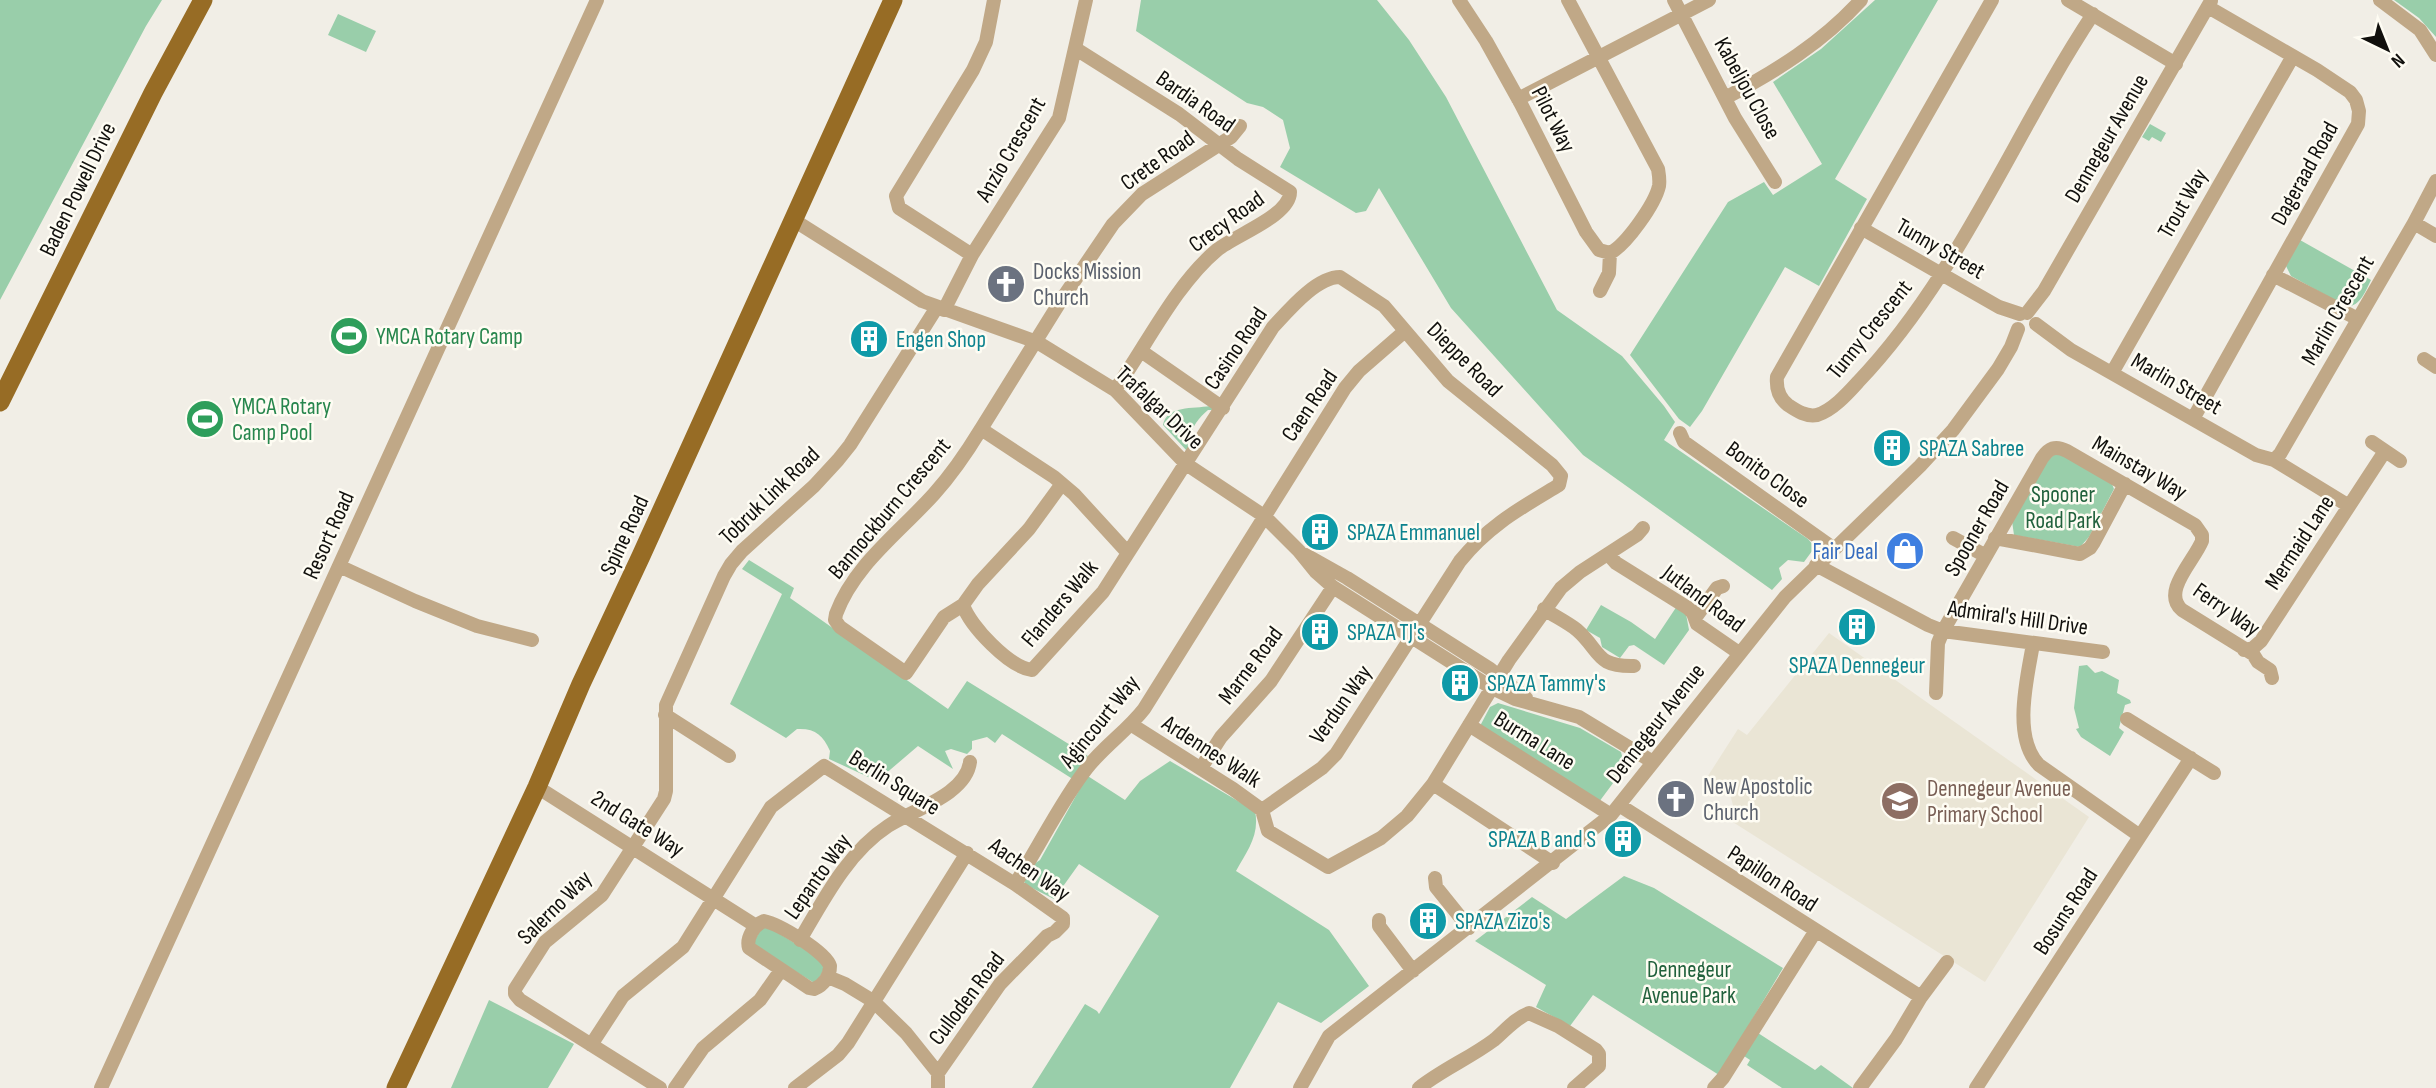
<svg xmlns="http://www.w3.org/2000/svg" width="2436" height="1088" font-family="'Sofia Sans Condensed',sans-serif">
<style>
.built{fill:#eae5d5}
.green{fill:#99ceaa}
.water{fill:#2db6d6}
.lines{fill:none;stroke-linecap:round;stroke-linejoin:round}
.minor{stroke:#c0a887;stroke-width:14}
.major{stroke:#976c25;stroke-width:19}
.labels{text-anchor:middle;stroke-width:5;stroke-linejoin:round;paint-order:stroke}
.street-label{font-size:23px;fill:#11100d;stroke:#fefcf3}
.worship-label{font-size:23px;fill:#5b616d;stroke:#fefcf3;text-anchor:start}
.leisure-label{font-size:23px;fill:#27864d;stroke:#fefcf3;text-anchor:start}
.culture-label{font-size:23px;fill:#0d838f;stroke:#fefcf3;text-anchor:start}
.park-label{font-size:23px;fill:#21613c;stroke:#fefcf3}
.shop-label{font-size:23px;fill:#366cbe;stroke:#fefcf3;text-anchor:end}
.education-label{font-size:23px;fill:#785e54;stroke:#fefcf3;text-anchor:start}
</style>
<rect width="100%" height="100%" fill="#f1eee6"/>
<path class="built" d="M1829 633 2089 817 1985 982 1728 819 1734 809 1730 794 1706 779 1738 729 1747 735Z"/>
<path class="green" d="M0 0H162L146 26 0 300Z
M1141 0H1377L1409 40 1446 97 1557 310 1622 356 1664 406 1675 422 1664 440 1808 539 1815 547 1804 562 1788 560 1779 568 1782 579 1772 590 1583 455 1451 308 1379 188 1366 211 1356 213 1280 167 1290 148 1283 120 1263 107 1247 103 1136 31Z
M1875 0H1938L1835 179 1867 199 1819 286 1785 267 1702 411 1690 427 1679 419 1630 355 1728 202 1764 182 1773 195 1822 164 1773 82 1821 49Z
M2394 0H2436V37L2419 18Z
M338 14 376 31 366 52 328 35Z
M2150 124 2166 133 2161 142 2152 137 2149 141 2142 137Z
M2300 240 2371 280C2365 292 2361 305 2347 307L2291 276 2286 266Z
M1210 406 1214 410H1208C1198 418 1185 435 1192 446L1187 451 1163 425C1167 405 1193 409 1210 406Z
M2056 453 2062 454 2112 484 2114 489 2089 537 2080 547 2014 535 2012 521 2048 460Z
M749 560 794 588 790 598 948 709 967 681 1088 756 1080 771 1125 800 1140 781 1170 761 1255 811C1260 835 1247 851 1236 871L1329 930 1369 986 1321 1023 1278 1002 1230 1088H1032L1085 1004 1097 1011 1099 1014 1159 916 1079 864 1054 899 1024 884 1028 868 1040 860 1082 785 1002 734 995 743 987 737 972 741V749L967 754 951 749 945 751 953 769 918 746 877 781 829 759 830 751C823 735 815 728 797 729L786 738 730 704 782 594 742 569Z
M1601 605 1631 622 1655 639 1677 606 1686 614 1689 630 1664 665 1634 645 1629 646 1620 658 1602 647 1600 638 1586 630Z
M2087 665 2095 673 2102 671 2119 680 2117 693 2130 700 2131 703 2125 705 2119 728 2124 732 2110 756 2081 737 2076 729 2079 728 2074 708 2079 666Z
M1498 703 1580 728 1621 752 1625 767 1599 802 1480 726 1490 707Z
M1624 876 1654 888 1783 968 1719 1075 1593 995 1570 1026 1536 1007 1546 985 1475 941 1532 897 1566 919Z
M767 926 827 963 816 984 752 945 761 929Z
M489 1000 574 1044 548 1088H451Z
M1758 1033 1815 1070 1821 1065 1853 1088H1782L1747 1065 1750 1060 1744 1056Z"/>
<path class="water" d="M200 408H210V430H201Z"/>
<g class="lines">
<path class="minor" d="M1459 0 1486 41 1521 104 1586 232 1599 250 1610 253C1626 245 1655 204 1659 186 1660 180 1659 175 1658 169L1568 0
M1674 0 1735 118 1775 182
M1992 0 1777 377C1776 388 1779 398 1788 405 1797 411 1806 417 1817 415 1833 410 1848 393 1858 382 1959 276 2013 135 2093 14
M2068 0 2176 64
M2380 0 2420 30 2436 55
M1076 49 1179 114 1238 159 1290 192C1290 216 1235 235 1217 250 1176 284 1146 346 1115 390
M1725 98C1775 72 1823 42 1861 0
M1518 99 1709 0
M1240 126 1231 137 1142 194 1113 224 1060 302 981 429 1054 477 1074 494 1128 553 1273 327C1288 311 1316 277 1340 277L1384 306 1448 381 1552 465 1561 476 1559 485C1521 508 1489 525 1460 561L1336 754 1322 768 1262 810
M792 219 922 301 1037 342 1115 390 1186 464 1264 516 1299 551 1316 572 1333 587 1492 688 1515 699 1579 717 1653 762
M2414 223 2436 236
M1861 228 1999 307 2020 314
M972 255 899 208 896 196 973 70 986 42 994 0
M2273 275 2358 319
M1600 291 1609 273 1610 253
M944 310 972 255 1059 118 1086 0
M2027 313 2044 291 2211 1
M2036 324 2071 350 2256 455 2274 460 2349 506
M1141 351 1223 408
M2424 359 2436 367
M2112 373 2293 56
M2193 419 2358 124 2359 111 2356 100 2350 92 2317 70 2208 7
M981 429C967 452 952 474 934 494 900 532 854 565 836 614L835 620 840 627 906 673 944 617 963 605 978 584 1029 529 1061 485
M1680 433 1684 442 1833 548
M2372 442 2400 461
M2274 460 2280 454 2414 223 2436 181
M1953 538 1986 556
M1995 538 2080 554 2090 548 2094 542 2125 484
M1608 554 1616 563 1688 608 1693 613 1697 624 1739 653
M1306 555 1347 578 1490 669 1526 698
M1816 565 1928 625 1943 631 2103 652
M339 566 415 601 477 626 532 640
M963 605C970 626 1009 667 1032 670L1103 592 1128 553
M1544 609C1554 616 1567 622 1577 630 1601 651 1595 667 1634 666
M1695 618 1717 588 1723 586
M2033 644C2027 679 2012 737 2039 765L2140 836
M2244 650 2253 648 2261 641 2385 451
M1936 693 1938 643 1943 631 2042 458C2049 448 2055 445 2067 451L2195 525 2202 535V541C2194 561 2161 592 2182 610L2253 654 2258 662 2270 670 2272 678
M665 715 729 756
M2127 719 2214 773
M1132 725 1233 789 1262 810 1268 831 1328 867 1381 838 1407 816 1433 784 1509 660 1561 588 1580 572 1637 535 1643 528
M1469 725 1611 815
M1201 768 1221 737 1271 681 1333 587
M1433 784 1553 863
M537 787 756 926
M1619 805 1921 997 1896 1039 1860 1088
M1435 878 1436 887 1469 928
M1015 884C1039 847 1061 801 1087 768 1104 746 1127 731 1144 709L1345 388 1359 371 1405 331
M1379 920V926L1413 971
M764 921C779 924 826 952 830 966 830 976 824 985 814 989L809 988 749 948C746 938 754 925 764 921Z
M800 940C824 899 848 852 888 826 912 810 966 795 970 762
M828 977 845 984 873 1001 906 1033 938 1073V1088
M1921 997 1947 962
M591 1045 623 996 683 947 771 807 824 766 1015 884 1063 918V924L1055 932 1047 936 1000 984 938 1073
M101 1088 597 0
M660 1088 520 1000 515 994V989L545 942 602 895 664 799 666 791V705L724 576 731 564 742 551 814 486 838 460 850 445 937 307
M675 1088 703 1048 760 1000 781 970
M795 1088 838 1055 848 1043 967 853
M1300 1088 1329 1036 1611 815 1785 597 1920 466 1953 430 1998 369 2011 347 2018 329
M1419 1088C1443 1069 1470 1058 1494 1040 1505 1031 1515 1018 1529 1013L1558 1026 1596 1050 1599 1054V1066L1574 1088
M1714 1088 1723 1078 1815 932
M1976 1088 2191 758"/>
<path class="major" d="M0 402 153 93 203 0
M396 1088 537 787 581 684 641 556 893 0"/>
</g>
<defs>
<symbol id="church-disc" viewBox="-11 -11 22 22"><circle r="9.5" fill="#6b7280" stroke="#fefcf3"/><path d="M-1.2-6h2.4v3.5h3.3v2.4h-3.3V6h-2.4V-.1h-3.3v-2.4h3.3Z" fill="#fff"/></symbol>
<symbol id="stadium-disc" viewBox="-11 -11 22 22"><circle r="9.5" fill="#2e9e5b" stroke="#fefcf3"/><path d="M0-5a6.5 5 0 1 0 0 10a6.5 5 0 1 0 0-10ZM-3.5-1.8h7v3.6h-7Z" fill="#fff"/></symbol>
<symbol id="building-disc" viewBox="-11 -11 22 22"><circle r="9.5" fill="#0f9aa8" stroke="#fefcf3"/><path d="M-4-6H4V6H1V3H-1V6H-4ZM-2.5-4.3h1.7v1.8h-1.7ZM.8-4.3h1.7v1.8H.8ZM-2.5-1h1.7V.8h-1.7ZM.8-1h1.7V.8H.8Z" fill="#fff"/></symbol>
<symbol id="shop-disc" viewBox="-11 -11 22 22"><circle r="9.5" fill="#3f7fe0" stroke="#fefcf3"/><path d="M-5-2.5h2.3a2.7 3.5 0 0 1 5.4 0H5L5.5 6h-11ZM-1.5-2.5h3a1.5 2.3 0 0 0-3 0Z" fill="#fff"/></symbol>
<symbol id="school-disc" viewBox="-11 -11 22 22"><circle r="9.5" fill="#8d6e63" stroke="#fefcf3"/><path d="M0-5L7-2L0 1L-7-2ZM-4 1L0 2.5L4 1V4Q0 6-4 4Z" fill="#fff"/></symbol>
</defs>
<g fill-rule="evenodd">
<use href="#church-disc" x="984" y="262" width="44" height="44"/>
<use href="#stadium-disc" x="327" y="314" width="44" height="44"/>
<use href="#building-disc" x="847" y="317" width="44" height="44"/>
<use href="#stadium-disc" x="183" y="397" width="44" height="44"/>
<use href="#building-disc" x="1870" y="426" width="44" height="44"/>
<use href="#building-disc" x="1298" y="510" width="44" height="44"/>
<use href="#shop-disc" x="1883" y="529" width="44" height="44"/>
<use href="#building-disc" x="1835" y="605" width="44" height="44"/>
<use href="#building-disc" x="1298" y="610" width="44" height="44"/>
<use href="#building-disc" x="1438" y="661" width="44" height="44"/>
<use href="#church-disc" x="1654" y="777" width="44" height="44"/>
<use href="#school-disc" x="1878" y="779" width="44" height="44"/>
<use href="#building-disc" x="1601" y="817" width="44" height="44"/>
<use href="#building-disc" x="1406" y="899" width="44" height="44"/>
</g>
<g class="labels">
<g class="street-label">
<text transform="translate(1748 88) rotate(61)" y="8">Kabeljou Close</text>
<text transform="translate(1196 101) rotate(35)" y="8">Bardia Road</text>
<text transform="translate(1554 119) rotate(63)" y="8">Pilot Way</text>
<text transform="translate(2106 138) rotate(-60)" y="8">Dennegeur Avenue</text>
<text transform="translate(1010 149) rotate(-60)" y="8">Anzio Crescent</text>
<text transform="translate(1157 160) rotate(-36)" y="8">Crete Road</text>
<text transform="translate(2304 173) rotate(-61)" y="8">Dageraad Road</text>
<text transform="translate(77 189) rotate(-64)" y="8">Baden Powell Drive</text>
<text transform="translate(2182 203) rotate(-60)" y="8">Trout Way</text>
<text transform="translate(1226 221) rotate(-36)" y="8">Crecy Road</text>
<text transform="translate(1941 248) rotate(30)" y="8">Tunny Street</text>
<text transform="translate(2337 310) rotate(-60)" y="8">Marlin Crescent</text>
<text transform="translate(1869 329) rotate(-51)" y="8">Tunny Crescent</text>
<text transform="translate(1235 348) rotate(-56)" y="8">Casino Road</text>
<text transform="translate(1465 359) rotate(45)" y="8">Dieppe Road</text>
<text transform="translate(2177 383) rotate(30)" y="8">Marlin Street</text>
<text transform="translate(1309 405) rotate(-56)" y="8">Caen Road</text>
<text transform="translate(1160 407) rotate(43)" y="8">Trafalgar Drive</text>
<text transform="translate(2140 467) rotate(30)" y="8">Mainstay Way</text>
<text transform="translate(1768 474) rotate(36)" y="8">Bonito Close</text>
<text transform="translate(769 495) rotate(-44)" y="8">Tobruk Link Road</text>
<text transform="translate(889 508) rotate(-50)" y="8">Bannockburn Crescent</text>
<text transform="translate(1976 528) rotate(-60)" y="8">Spooner Road</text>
<text transform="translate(328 535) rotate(-66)" y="8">Resort Road</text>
<text transform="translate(624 535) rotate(-65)" y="8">Spine Road</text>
<text transform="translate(2299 542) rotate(-57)" y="8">Mermaid Lane</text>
<text transform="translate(1704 598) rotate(37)" y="8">Jutland Road</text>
<text transform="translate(1059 603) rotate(-50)" y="8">Flanders Walk</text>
<text transform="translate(2227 609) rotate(35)" y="8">Ferry Way</text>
<text transform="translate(2018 617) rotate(8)" y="8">Admiral's Hill Drive</text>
<text transform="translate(1250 665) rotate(-53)" y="8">Marne Road</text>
<text transform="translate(1340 704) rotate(-55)" y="8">Verdun Way</text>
<text transform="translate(1099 721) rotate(-51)" y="8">Agincourt Way</text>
<text transform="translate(1655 723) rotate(-52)" y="8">Dennegeur Avenue</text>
<text transform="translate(1535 740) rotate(32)" y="8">Burma Lane</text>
<text transform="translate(1212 751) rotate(33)" y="8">Ardennes Walk</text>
<text transform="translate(895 782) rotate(32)" y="8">Berlin Square</text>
<text transform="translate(638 823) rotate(32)" y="8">2nd Gate Way</text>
<text transform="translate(1030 869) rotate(35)" y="8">Aachen Way</text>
<text transform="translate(817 876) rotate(-55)" y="8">Lepanto Way</text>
<text transform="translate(1773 878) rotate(33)" y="8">Papillon Road</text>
<text transform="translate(554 907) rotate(-45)" y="8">Salerno Way</text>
<text transform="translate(2065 911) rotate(-57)" y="8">Bosuns Road</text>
<text transform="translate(966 998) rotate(-53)" y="8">Culloden Road</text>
</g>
<g class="worship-label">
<text x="1033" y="279">Docks Mission<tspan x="1033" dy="26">Church</tspan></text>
<text x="1703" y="794">New Apostolic<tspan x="1703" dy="26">Church</tspan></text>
</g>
<g class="leisure-label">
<text x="376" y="344">YMCA Rotary Camp</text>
<text x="232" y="414">YMCA Rotary<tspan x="232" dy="26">Camp Pool</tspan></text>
</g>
<g class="culture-label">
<text x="896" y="347">Engen Shop</text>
<text x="1919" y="456">SPAZA Sabree</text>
<text x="1347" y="540">SPAZA Emmanuel</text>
<text x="1347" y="640">SPAZA TJ's</text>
<text x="1857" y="673" text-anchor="middle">SPAZA Dennegeur</text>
<text x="1487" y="691">SPAZA Tammy's</text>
<text x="1596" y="847" text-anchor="end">SPAZA B and S</text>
<text x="1455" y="929">SPAZA Zizo's</text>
</g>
<g class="park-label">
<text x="2063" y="502">Spooner<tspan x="2063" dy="26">Road Park</tspan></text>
<text x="1689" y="977">Dennegeur<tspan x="1689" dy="26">Avenue Park</tspan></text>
</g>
<g class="shop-label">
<text x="1878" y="559">Fair Deal</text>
</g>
<g class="education-label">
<text x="1927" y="796">Dennegeur Avenue<tspan x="1927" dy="26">Primary School</tspan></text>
</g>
</g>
<g transform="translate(2387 49) rotate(137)" stroke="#fefcf3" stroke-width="5" paint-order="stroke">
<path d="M0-5L12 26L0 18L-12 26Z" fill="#11100d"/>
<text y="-10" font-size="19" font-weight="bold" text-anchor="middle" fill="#11100d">N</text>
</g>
</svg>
